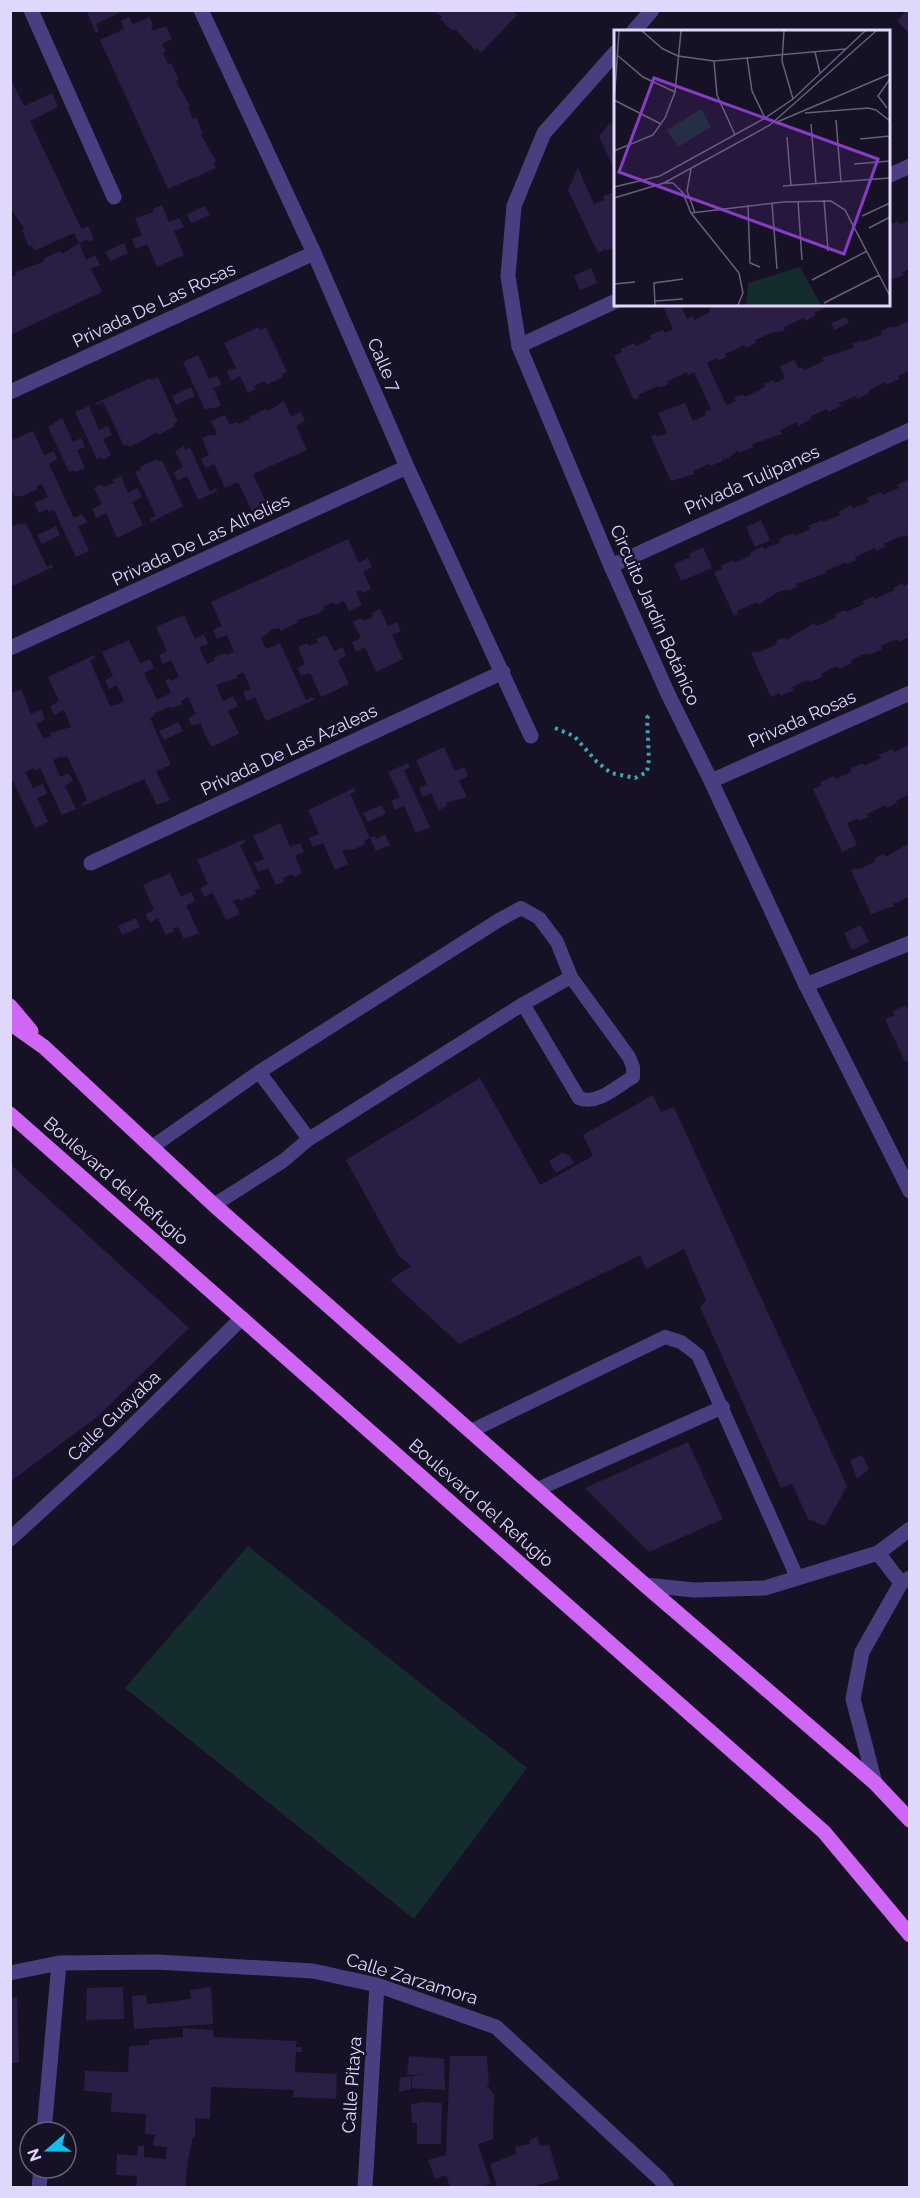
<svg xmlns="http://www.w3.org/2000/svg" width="920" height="2198" font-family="Raleway,sans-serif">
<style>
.green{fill:#142c2e}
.building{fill:#2a1e44}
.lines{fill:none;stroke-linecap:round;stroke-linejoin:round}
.path{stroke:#39a8af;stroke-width:4;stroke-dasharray:3 4.5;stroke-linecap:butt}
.service{stroke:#493f80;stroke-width:14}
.minor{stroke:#493f80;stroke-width:15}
.tertiary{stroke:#493f80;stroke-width:15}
.primary{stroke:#cf67f4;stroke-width:15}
.labels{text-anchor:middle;stroke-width:5;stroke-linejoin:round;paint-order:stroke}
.street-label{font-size:18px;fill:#e0d7fc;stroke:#171125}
.inset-road{fill:none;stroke:#67607b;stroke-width:1.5}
.view{fill:#853dc5;fill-opacity:0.15;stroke:#853dc5;stroke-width:3}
.inset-edge{fill:none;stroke:#e0d7fc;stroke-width:3}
</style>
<rect width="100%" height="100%" fill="#171125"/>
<path class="green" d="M248 1546 527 1768 414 1919 125 1688Z"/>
<path class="building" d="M86 10H125L96 24 99 31 96 33Z
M434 10H512L517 15 481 53 477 48 475 50 455 29 453 31 440 19 442 17Z
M907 10H909V33L897 21Z
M129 17 133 24 150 17 153 25 151 26 153 31 166 26 172 39 162 44 166 52 163 53 168 64 171 63 179 80 176 81 190 106 188 107 193 119 196 117 203 134 201 135 216 161 214 162 216 168 168 189 100 40 124 29 121 21Z
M10 78 24 106 52 93 58 107 30 121 78 222 82 229 88 226 94 239 89 242 88 239 79 243 74 233 34 251 32 245 29 247 22 230 24 228 10 208Z
M611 122 615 132V172L599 136Z
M578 168 594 204 604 200 603 196 612 193 613 195 615 194V247L607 251 606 249 598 253 568 190Z
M162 205 169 222 179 218 184 227 174 231 184 255 157 267 147 244 136 249 132 239 142 235 135 218 154 212 153 209Z
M205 206 210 215 191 223 187 214Z
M909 220V269L902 273 904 275 900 277 888 280V226L898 221 900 224Z
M79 243 86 260 95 255 100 265 91 269 102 292 10 335V278L17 274 16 272 45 261 43 259 60 251 62 254Z
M124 243 128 253 110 261 105 252Z
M591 268 597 283 580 290 574 276Z
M662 304H680L687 319 693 316 694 320 710 312 709 309 718 304H833L814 313 815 316 805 321 804 318 784 327 785 330 777 333 776 331 755 340 756 343 746 348 745 345 725 354 727 357 718 361 716 358 707 363 726 405 736 401 734 398 743 394 745 397 765 387 764 384 774 380 775 383 785 378 780 367 794 360 799 369 803 367 804 370 824 361 822 358 844 351 854 347 852 344 862 340 863 342 882 334 881 331 892 326 893 328 909 321V371L898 376 899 379 886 385 885 382 869 390 870 392 864 396 857 399 856 396 839 403 841 406 828 412 827 409 810 417 811 419 798 426 797 422 780 430 782 434 752 444 753 447 739 453V450L725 460 722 457 723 461 710 466 709 464 693 471 694 474 671 481 651 437 656 434 657 437 667 433 658 413 685 403 693 421 706 415 705 412 711 409 694 372 688 375 687 372 677 377 667 381 668 384 664 386 659 388 658 386 638 395 639 398 634 400 614 356 622 352 621 349 634 343 636 346 651 339 650 335 663 330 665 333 673 329Z
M846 317 849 323 834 330 831 323Z
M259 327 260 330 266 327 287 372 282 374 283 377 275 381 266 385 265 381 254 386 256 389 248 393 240 376 231 381 227 371 236 368 224 343Z
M198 355 209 379 217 376 222 385 213 388 221 405 213 409 211 407 205 410 183 362Z
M158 377 178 422 173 424 175 426 158 435 157 432 138 443 129 447 128 444 124 446 103 402 97 405 96 403 150 378 151 380Z
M191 387 195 396 176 405 172 396Z
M284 401 291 417 301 412 305 421 296 426 307 450 253 474 267 504 252 511 238 482 225 488 214 464 206 468 201 459 209 455 202 438 211 434 212 436 217 434 211 421 225 415 230 425 237 422 239 424 250 419 249 417 265 409 266 411 272 409Z
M89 406 99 430 108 426 112 435 103 439 111 455 103 460 101 457 97 459 75 412Z
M62 418 73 442 81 438 85 447 77 450 85 468 75 472 74 470 69 472 48 427Z
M33 431 44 455 54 451 57 459 49 464 74 518 82 514 87 522 78 526 89 551 76 557 54 510 49 512 47 509 39 513 34 503 48 497 42 484 36 487 38 489 21 497 20 495 15 497 10 488V441Z
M184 446 185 450 190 447 210 492 216 488 217 491 198 500 187 476 177 481 174 472 183 467 175 451Z
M157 459 158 462 162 460 183 506 151 522 150 519 156 516 135 472 141 470 140 467Z
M121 476 128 493 137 488 142 497 132 502 143 525 117 538 106 513 96 518 92 509 102 504 94 488 102 484 103 487 114 483 112 480Z
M909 479V535L905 537 904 535 884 544 885 547 876 551 875 548 855 557 856 560 852 562 847 564 846 562 825 571 826 573 796 584 797 587 788 591 787 589 776 593 758 605 757 602 737 611 738 613 734 616 714 572 722 569 721 566 734 560 735 563 751 555 750 553 763 546 764 549 781 542 779 539 793 533 794 536 810 529 808 526 822 520 823 522 840 515 838 512 851 505 853 508 869 502 867 498 881 492 882 495 899 488 897 485Z
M761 520 770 540 755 547 746 527Z
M20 523 21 525 26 523 47 567 52 564 53 567 10 587V527Z
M56 526 60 535 42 544 37 535Z
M348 539 359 563 368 558 372 567 363 572 371 589 363 593 361 590 356 592 362 605 349 611 344 601 335 605 334 602 323 607 324 610 317 614 296 620 298 622 281 631 279 628 273 629 261 638 266 649 280 643 306 700 313 697 314 700 266 721 255 697 247 701 243 692 251 689 243 672 236 676 237 678 216 685 223 701 233 696 238 706 228 711 239 734 211 747 200 723 192 726 188 718 196 714 188 697 181 701 182 704 172 708 170 706 153 714 154 716 150 718 171 765 156 771 170 800 157 805 144 779 83 806 82 803 87 801 83 790 67 756 62 758V756L53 760 60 777 69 773 73 781 65 786 76 809 62 815 40 768 35 771 34 768 25 772 33 788 43 784 47 794 37 798 48 822 35 828 13 781 12 782 10 779V694L21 689 31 714 41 709 45 719 36 724 44 739 51 736 50 733 71 727 64 710 54 715 50 706 59 701 48 677 94 655 95 658 90 661 110 706 116 704V705L124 701 117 685 109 689 105 680 113 676 102 652 129 640 140 663 150 659 154 668 144 673 157 700 171 693 165 680 170 678 171 681 179 677 171 660 163 664 159 655 167 651 156 627 184 615 195 639 204 634 208 644 199 647 207 664 215 660 214 658 225 653 226 655 234 652 227 635 217 639 213 630 222 626 211 602Z
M703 547 712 568 681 581 674 564 690 557 689 554Z
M903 583 904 586 909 583V637L899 642 897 639 889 642 881 646 882 649 869 655 867 653 860 656 851 660 852 663 839 669 838 666 830 669 821 674 822 677 810 682 808 680 801 683 792 687 794 690 780 696 779 693 771 697 751 653 756 651 757 653 777 644 776 641 785 637 786 640 815 623 816 626 826 622 836 617 835 614 845 610 846 612 864 604 863 601 874 596 875 599 895 590 893 588Z
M380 609 388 626 397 622 401 631 392 635 403 659 376 672 365 647 356 652 352 642 361 638 353 622 362 618 363 621 373 617 372 613Z
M326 635 334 651 343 647 346 656 338 660 349 684 321 697 310 673 301 676 297 668 305 664 298 647 307 643 309 646 318 642 316 639Z
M178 722 183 731 164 740 159 731Z
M909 745V794L896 801 897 803 887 808 886 805 867 814 868 817 859 821 858 818 847 823 857 845 842 852 813 789 822 785 820 782 834 776 835 779 851 772 850 769 863 763 864 766 881 758 879 755 892 749 894 752Z
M444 747 455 771 464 767 468 776 459 781 467 797 446 803 447 806 439 810 431 793 423 797 419 788 427 784 416 760Z
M408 763 410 767 404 770 430 827 416 833 404 806 395 810 391 801 400 797 388 772Z
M354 788 355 792 350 794 370 838 364 841 365 844 357 848 348 851 347 849 342 851 348 864 335 870 323 843 313 847 309 838 319 834 308 810Z
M382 805 386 814 368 822 363 813Z
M280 823 290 847 300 843 304 852 295 856 302 873 294 877 292 874 283 878 284 881 276 885 268 868 258 872 254 863 264 859 253 836Z
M385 834 390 845 376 851 370 838 375 836 376 839Z
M245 839 246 842 240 845 260 888 255 890 256 894 240 901 239 898 233 901 240 914 226 920 213 893 204 897 200 888 208 884 197 860Z
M909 843V900L908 897 893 904 894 906 871 914 851 870 856 868 857 870 876 861 875 858 884 854 886 857Z
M170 873 181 897 191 892 195 901 186 906 199 933 184 939 178 927 173 928 174 931 166 935 158 918 150 923 145 914 154 910 143 885Z
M136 918 140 927 122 935 118 926Z
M861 925 869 942 852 950 844 933Z
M905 1005 906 1008 909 1007V1060L905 1062 885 1019 894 1015 893 1011Z
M480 1078 540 1185 593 1156 583 1135 653 1095 661 1112 674 1107 847 1486 825 1526 808 1519 792 1484 781 1488 700 1307 706 1300 684 1249 646 1269 640 1255 459 1344 390 1280 411 1266 399 1256 346 1160Z
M562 1153 569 1155 574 1163 556 1173 549 1161Z
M10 1164 189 1328 97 1417 10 1482Z
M688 1442 723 1519 649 1552 585 1488Z
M862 1455 869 1469 857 1479 850 1460Z
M123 1987 124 2019 86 2020 87 1988Z
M211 1987 213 2024 134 2029 132 1996 146 1995 147 2004 159 2003 191 1999 190 1990Z
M17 1996 19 2063H10V1998Z
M183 2028 213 2030 214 2037 297 2041 296 2047H301L302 2052H296L295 2072 337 2074 336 2099 293 2097 294 2090 211 2087 210 2119 195 2118V2137H193L188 2160 185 2187H136L137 2176 116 2175 117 2154 137 2156 138 2146H144V2157L166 2159 167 2147 153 2146 155 2135 145 2134 146 2114 111 2112 112 2093 84 2091 85 2071 128 2072 129 2046 149 2045V2040L183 2037Z
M409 2056 444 2059 445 2090 412 2088V2076L424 2074 407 2075Z
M450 2056H487L489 2085H486L494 2094 493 2139 478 2144 491 2184 481 2187H450L446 2175 435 2179 428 2160 446 2155Z
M411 2076V2089L399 2092 400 2078Z
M423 2102 442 2103 441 2144H417V2123H412L411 2104Z
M537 2137 540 2146 549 2145 559 2179 538 2185 539 2187H497L490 2164 516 2154 515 2147 530 2144 529 2140Z"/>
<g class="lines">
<path class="path" d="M555 728 574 736 597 762 611 773 635 778 647 772 649 759 647 718 650 714"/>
<path class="service" d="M523 1004 579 1098C597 1106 617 1086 633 1077V1067L629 1057 571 977
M259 1072 309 1139
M152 1147 259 1072 499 920 521 908 539 918 557 942 571 977 523 1004 309 1139 283 1161 214 1205
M471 1431 665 1337 681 1342 698 1355 797 1577
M538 1489 723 1407"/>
<path class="minor" d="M31 10 114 197
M201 10 314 253 407 467 531 736
M888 176 910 166
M519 346 616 301
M10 392 314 253
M611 566 910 430
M10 648 407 467
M711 781 910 693
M91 863 503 672
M806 985 910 943
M10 1539 115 1443 242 1318
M10 1973 59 1963 157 1962 313 1971 377 1985 496 2027 660 2179 667 2188
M44 2132 59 1963
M39 2188 41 2168
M365 2188 377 1985"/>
<path class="tertiary" d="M633 32 652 10
M616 52 544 133 514 206 508 276 519 346 611 566 668 694 711 781 806 985 910 1191
M878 1553 901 1583
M645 1585 694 1590 765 1588 878 1553 910 1529
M875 1783 853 1699 862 1652 901 1583 910 1578"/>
<path class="primary" d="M10 1006 31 1031
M10 1023 44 1047 214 1205 645 1585 875 1783 910 1820
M10 1114 824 1832 910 1935"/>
</g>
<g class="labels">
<g class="street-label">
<text transform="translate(154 305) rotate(-25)" y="6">Privada De Las Rosas</text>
<text transform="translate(384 365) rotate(66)" y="6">Calle 7</text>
<text transform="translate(752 480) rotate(-24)" y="6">Privada Tulipanes</text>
<text transform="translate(201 540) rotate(-25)" y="6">Privada De Las Alhelíes</text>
<text transform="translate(655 615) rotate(66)" y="6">Circuito Jardín Botánico</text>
<text transform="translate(802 719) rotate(-24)" y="6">Privada Rosas</text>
<text transform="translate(289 750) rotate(-25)" y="6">Privada De Las Azaleas</text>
<text transform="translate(116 1181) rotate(41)" y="6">Boulevard del Refugio</text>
<text transform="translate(114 1416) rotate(-44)" y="6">Calle Guayaba</text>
<text transform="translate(481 1503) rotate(41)" y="6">Boulevard del Refugio</text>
<text transform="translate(412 1979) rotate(17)" y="6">Calle Zarzamora</text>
<text transform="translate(352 2085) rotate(-86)" y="6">Calle Pitaya</text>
</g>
</g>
<g transform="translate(614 30)">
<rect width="276" height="276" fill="#171125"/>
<path d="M87 79 97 97 64 117 53 100ZM186 237 207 275H132L134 253Z" fill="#142c2e"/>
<path class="inset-road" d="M28 1 49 19 64 26 100 31 231 19M170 1 168 31 179 69M201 22 206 43M3 25 29 47 61 62M133 27 138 61 151 88M100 31 103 65 121 105M0 70 47 94M0 74 5 1M273 78 264 66 276 49M191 83 254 78 262 80 276 91M222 90 227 152M163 92 276 44M197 94 202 154M173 107 177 156M246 109 276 106M0 121 39 105 51 88 61 62 67 1M240 134 276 131M77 139 73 161 81 183M50 153H59L69 163 77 183 125 243 129 263 124 275M169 156 276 148M0 157 46 146 151 88 179 69 251 1M0 168 50 153 156 95 262 1M210 170 214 221M184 171 188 230M158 173 163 239M134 175 136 233 146 237M77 183 169 172 217 171 231 180 276 266M248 186 276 173M255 198 276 187M198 250 253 221M0 254 21 252M41 271 69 269M210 273 265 245M41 275 40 253 69 249"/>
<path class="view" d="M40 48 264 129 230 224 5 142Z"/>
<rect width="276" height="276" class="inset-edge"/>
</g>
<rect width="920" height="2198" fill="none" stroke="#e0d7fc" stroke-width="24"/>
<g transform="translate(48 2150) rotate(250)"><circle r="28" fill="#171125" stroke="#67607b" stroke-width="1.5"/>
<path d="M0-4.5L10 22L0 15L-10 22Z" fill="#12beed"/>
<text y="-9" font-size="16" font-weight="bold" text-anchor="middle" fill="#e0d7fc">N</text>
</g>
</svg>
